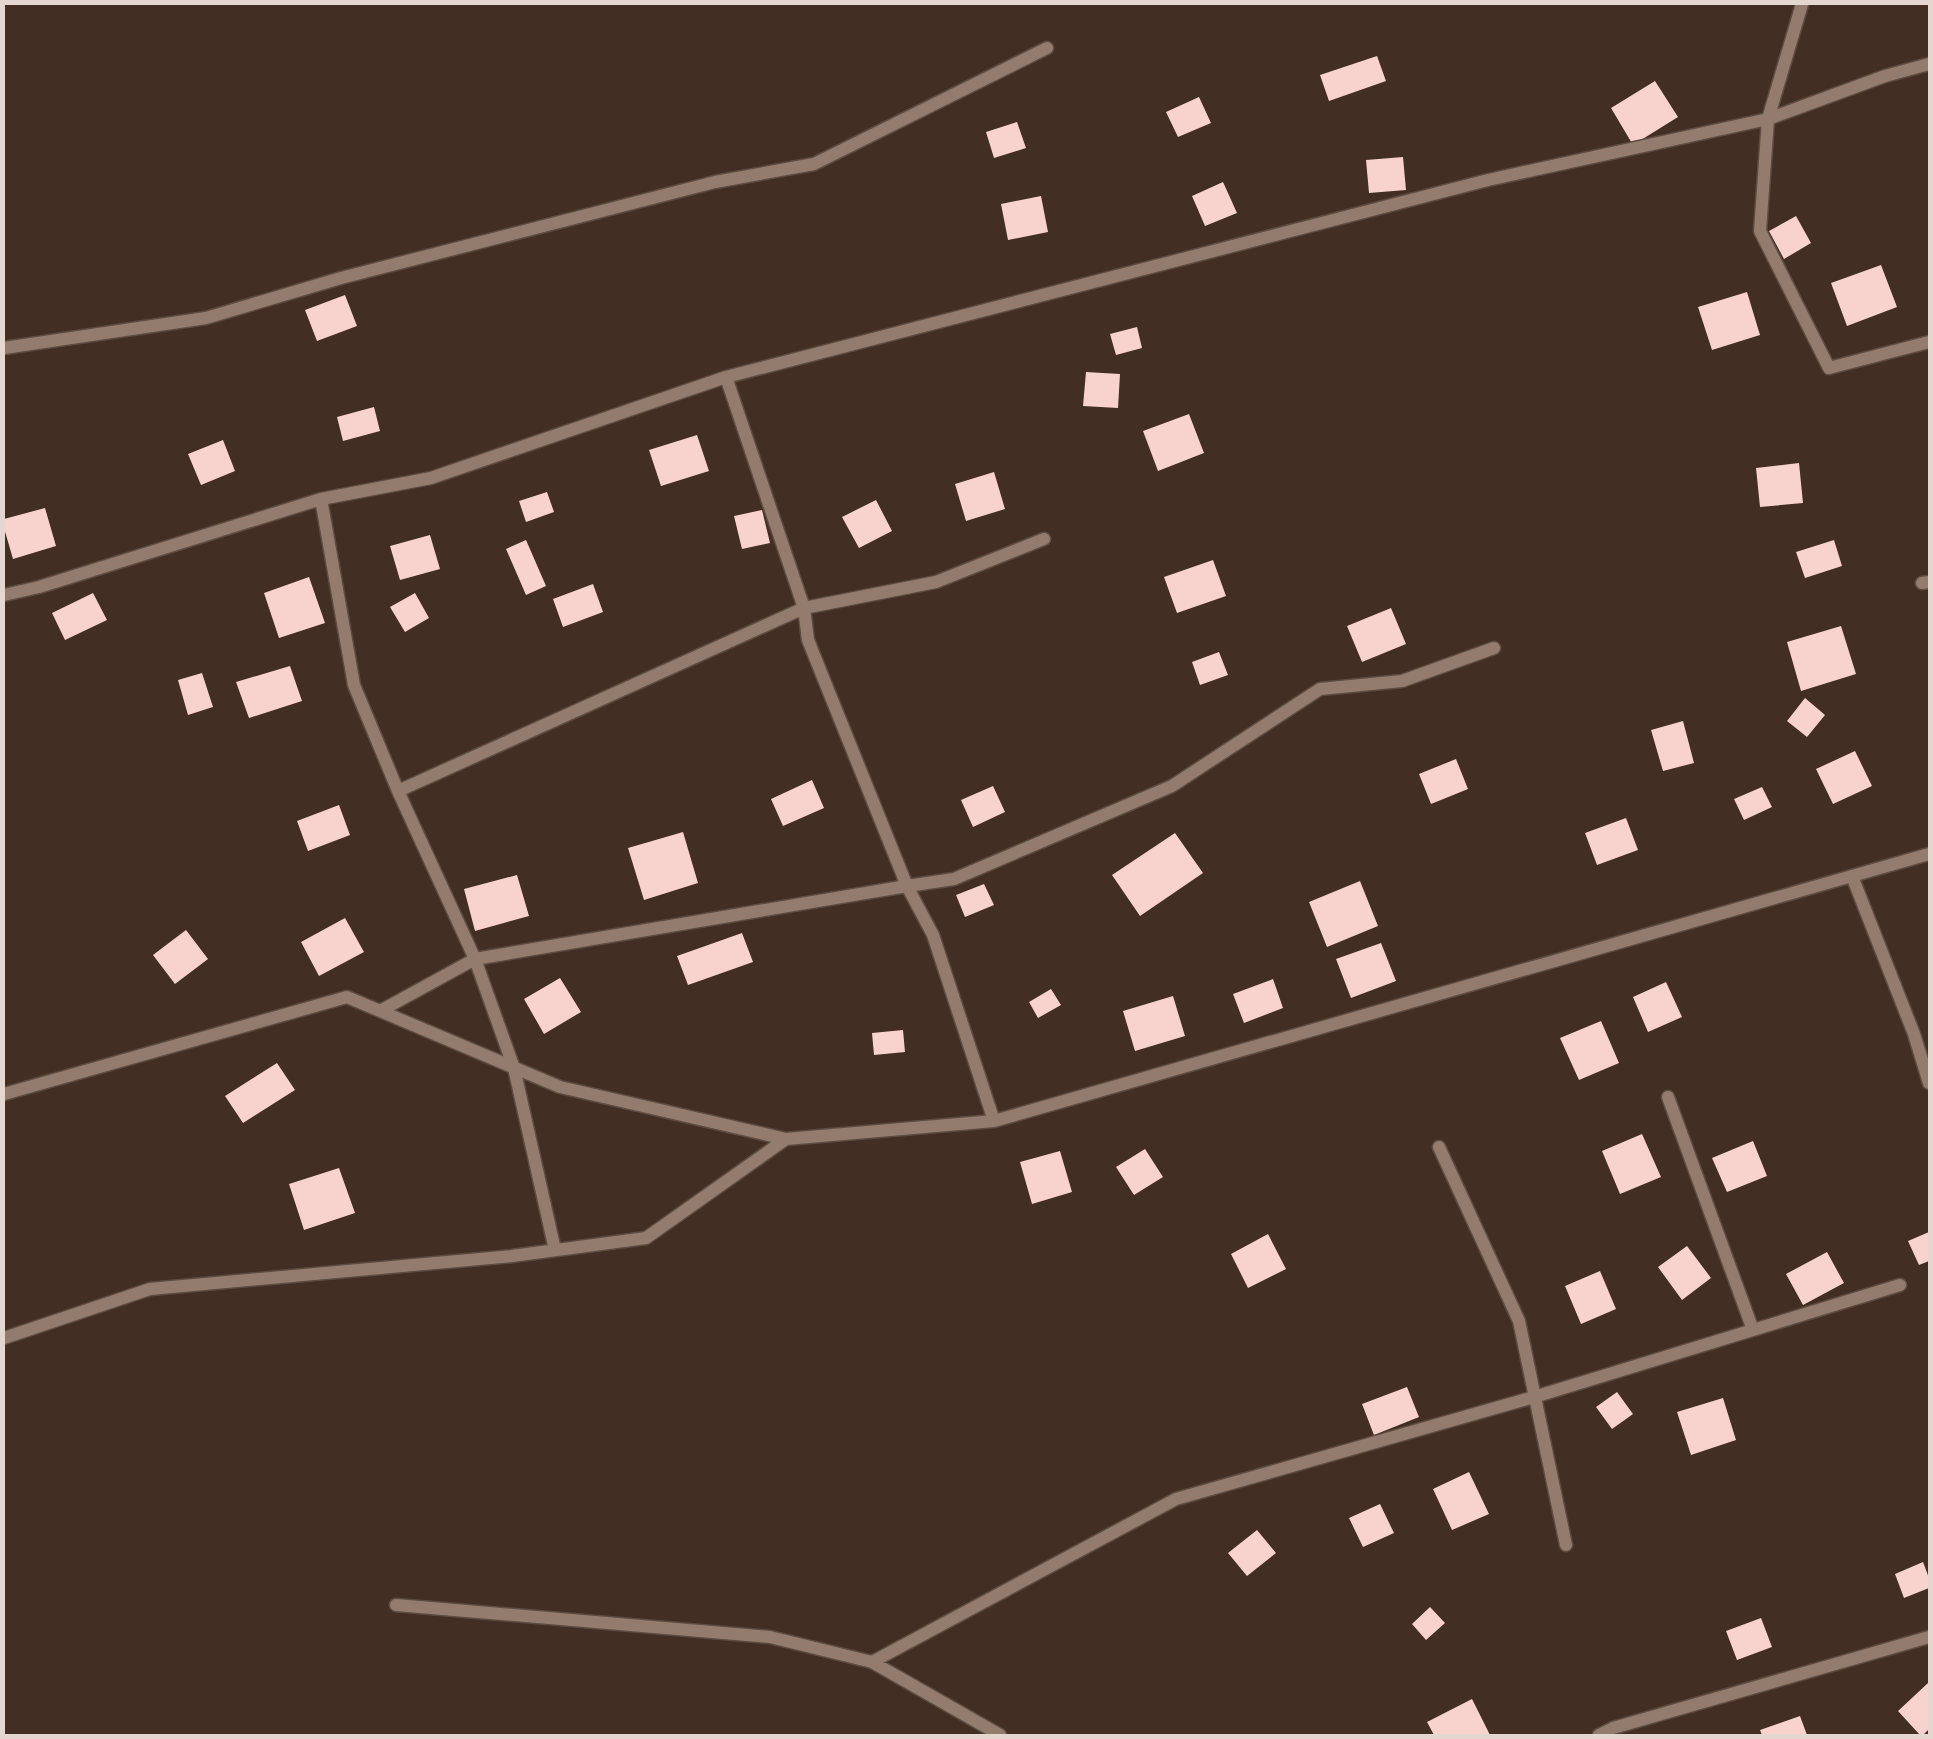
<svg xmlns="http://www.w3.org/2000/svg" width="1933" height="1739" font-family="'PT Serif',serif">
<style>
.building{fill:#f8d3cd}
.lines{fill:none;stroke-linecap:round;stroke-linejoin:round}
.minor-casing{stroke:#5d4c42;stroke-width:15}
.minor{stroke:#937c6e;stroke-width:12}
</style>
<rect width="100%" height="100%" fill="#422e22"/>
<path class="building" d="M1377 56 1386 81 1329 101 1320 75Z
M1655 81 1678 117 1633 145 1611 108Z
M1199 97 1211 123 1178 137 1166 112Z
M1017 122 1026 148 994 158 986 132Z
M1403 157 1406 190 1369 193 1366 160Z
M1223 182 1237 213 1205 226 1192 196Z
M1041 196 1048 232 1008 240 1001 204Z
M1796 216 1811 243 1784 259 1769 231Z
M1881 265 1897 307 1847 326 1831 283Z
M1747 292 1760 335 1712 350 1698 307Z
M345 295 357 326 317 341 305 310Z
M1137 327 1142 348 1116 355 1110 334Z
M1086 372 1120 374 1118 408 1083 406Z
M374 407 380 431 343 441 337 417Z
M1189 414 1204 453 1158 471 1143 431Z
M697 435 709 471 661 486 649 450Z
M223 440 235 471 201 485 188 454Z
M1799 463 1803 503 1760 507 1756 468Z
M994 472 1005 509 966 521 955 484Z
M547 492 554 512 526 522 519 501Z
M876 500 892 531 859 548 842 517Z
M45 508 56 546 13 559 4 528V519Z
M762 510 770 543 742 549 734 516Z
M430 535 440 569 400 580 390 546Z
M526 540 546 586 526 595 506 549Z
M1834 540 1842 566 1805 578 1796 552Z
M1213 560 1226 596 1177 613 1164 577Z
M309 577 325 623 279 638 264 593Z
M593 584 603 612 563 627 553 599Z
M93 593 107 620 65 640 52 613Z
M415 593 429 618 405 632 390 607Z
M1391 608 1406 644 1362 662 1347 626Z
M1841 626 1856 674 1801 691 1787 642Z
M1219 652 1228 675 1200 685 1192 662Z
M290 666 302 701 249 718 236 682Z
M202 673 213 707 188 715 178 680Z
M1805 698 1825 715 1807 737 1787 721Z
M1683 721 1694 763 1663 771 1651 730Z
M1855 751 1872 786 1833 804 1816 769Z
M1456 759 1468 789 1431 804 1419 774Z
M812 780 824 808 783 826 771 799Z
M993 786 1005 812 973 827 961 800Z
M1762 787 1772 807 1744 820 1734 799Z
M339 805 350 835 308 851 297 821Z
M1626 818 1638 850 1597 865 1585 833Z
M683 832 698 883 644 900 628 848Z
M1175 833 1203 873 1140 916 1112 875Z
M517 875 529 916 475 931 464 889Z
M1360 881 1378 926 1327 947 1309 902Z
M984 884 994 905 965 917 956 895Z
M345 918 364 952 319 976 301 942Z
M186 930 208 959 175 984 153 955Z
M742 933 753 962 688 985 677 956Z
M1381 943 1396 981 1351 998 1336 959Z
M560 978 581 1012 544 1034 524 999Z
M1273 979 1283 1008 1244 1023 1233 994Z
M1666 982 1682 1017 1648 1032 1633 997Z
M1051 989 1061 1005 1038 1018 1029 1002Z
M1173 996 1185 1036 1135 1051 1123 1011Z
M1601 1021 1619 1063 1579 1080 1560 1038Z
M903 1030 905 1052 874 1055 872 1033Z
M277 1063 295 1090 243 1123 225 1096Z
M1642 1134 1661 1177 1620 1194 1602 1151Z
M1753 1141 1767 1176 1727 1192 1712 1158Z
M1145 1149 1163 1177 1134 1195 1116 1167Z
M1060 1151 1072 1192 1032 1204 1020 1162Z
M339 1168 355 1213 304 1230 289 1184Z
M1929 1232V1261L1919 1265 1908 1241Z
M1268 1234 1286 1269 1248 1288 1231 1254Z
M1687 1246 1711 1278 1682 1300 1658 1267Z
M1827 1252 1844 1283 1803 1305 1786 1274Z
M1600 1271 1616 1309 1581 1324 1565 1286Z
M1407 1387 1419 1417 1374 1435 1362 1404Z
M1617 1392 1633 1414 1612 1429 1596 1407Z
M1723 1398 1736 1440 1691 1455 1677 1412Z
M1469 1472 1489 1514 1452 1530 1433 1489Z
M1380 1504 1394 1533 1363 1547 1349 1518Z
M1257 1530 1276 1553 1247 1576 1228 1553Z
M1923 1562 1929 1578V1588L1904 1598 1895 1574Z
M1430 1607 1445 1623 1426 1640 1412 1624Z
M1761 1618 1772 1647 1737 1660 1726 1631Z
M1928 1683 1929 1729 1923 1735H1920L1898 1711Z
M1472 1699 1490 1735H1434L1427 1722Z
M1800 1716 1807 1735H1762L1760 1730Z"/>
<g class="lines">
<defs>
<path id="minor" d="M1802 4 1768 119 1760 231 1829 368 1929 342
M4 348 206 318 341 278 715 182 814 164 1047 48
M726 377 1488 180 1768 119 1885 76 1929 64
M321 499 354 685 398 791 475 959 514 1068 555 1250
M1922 583 1929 582
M4 595 39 587 321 499 431 478 726 377 804 608 808 640 907 886 933 935 994 1121
M398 791 804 608 936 582 1044 539
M1852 876 1914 1034 1929 1083
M380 1011 475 959 907 886 954 879 1172 786 1320 689 1402 681 1494 648
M4 1094 347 997 560 1087 786 1139 994 1121 1929 854
M1668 1097 1753 1330
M1439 1147 1519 1321 1566 1545
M4 1338 150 1289 512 1256 646 1238 786 1139
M396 1605 770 1637 872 1662 1000 1735
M872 1662 1176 1499 1534 1397 1900 1285
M1599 1735 1613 1728 1929 1637"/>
</defs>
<use href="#minor" class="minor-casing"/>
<use href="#minor" class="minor"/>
</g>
<rect width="1933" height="1739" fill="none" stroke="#e4d7d0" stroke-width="10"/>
</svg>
